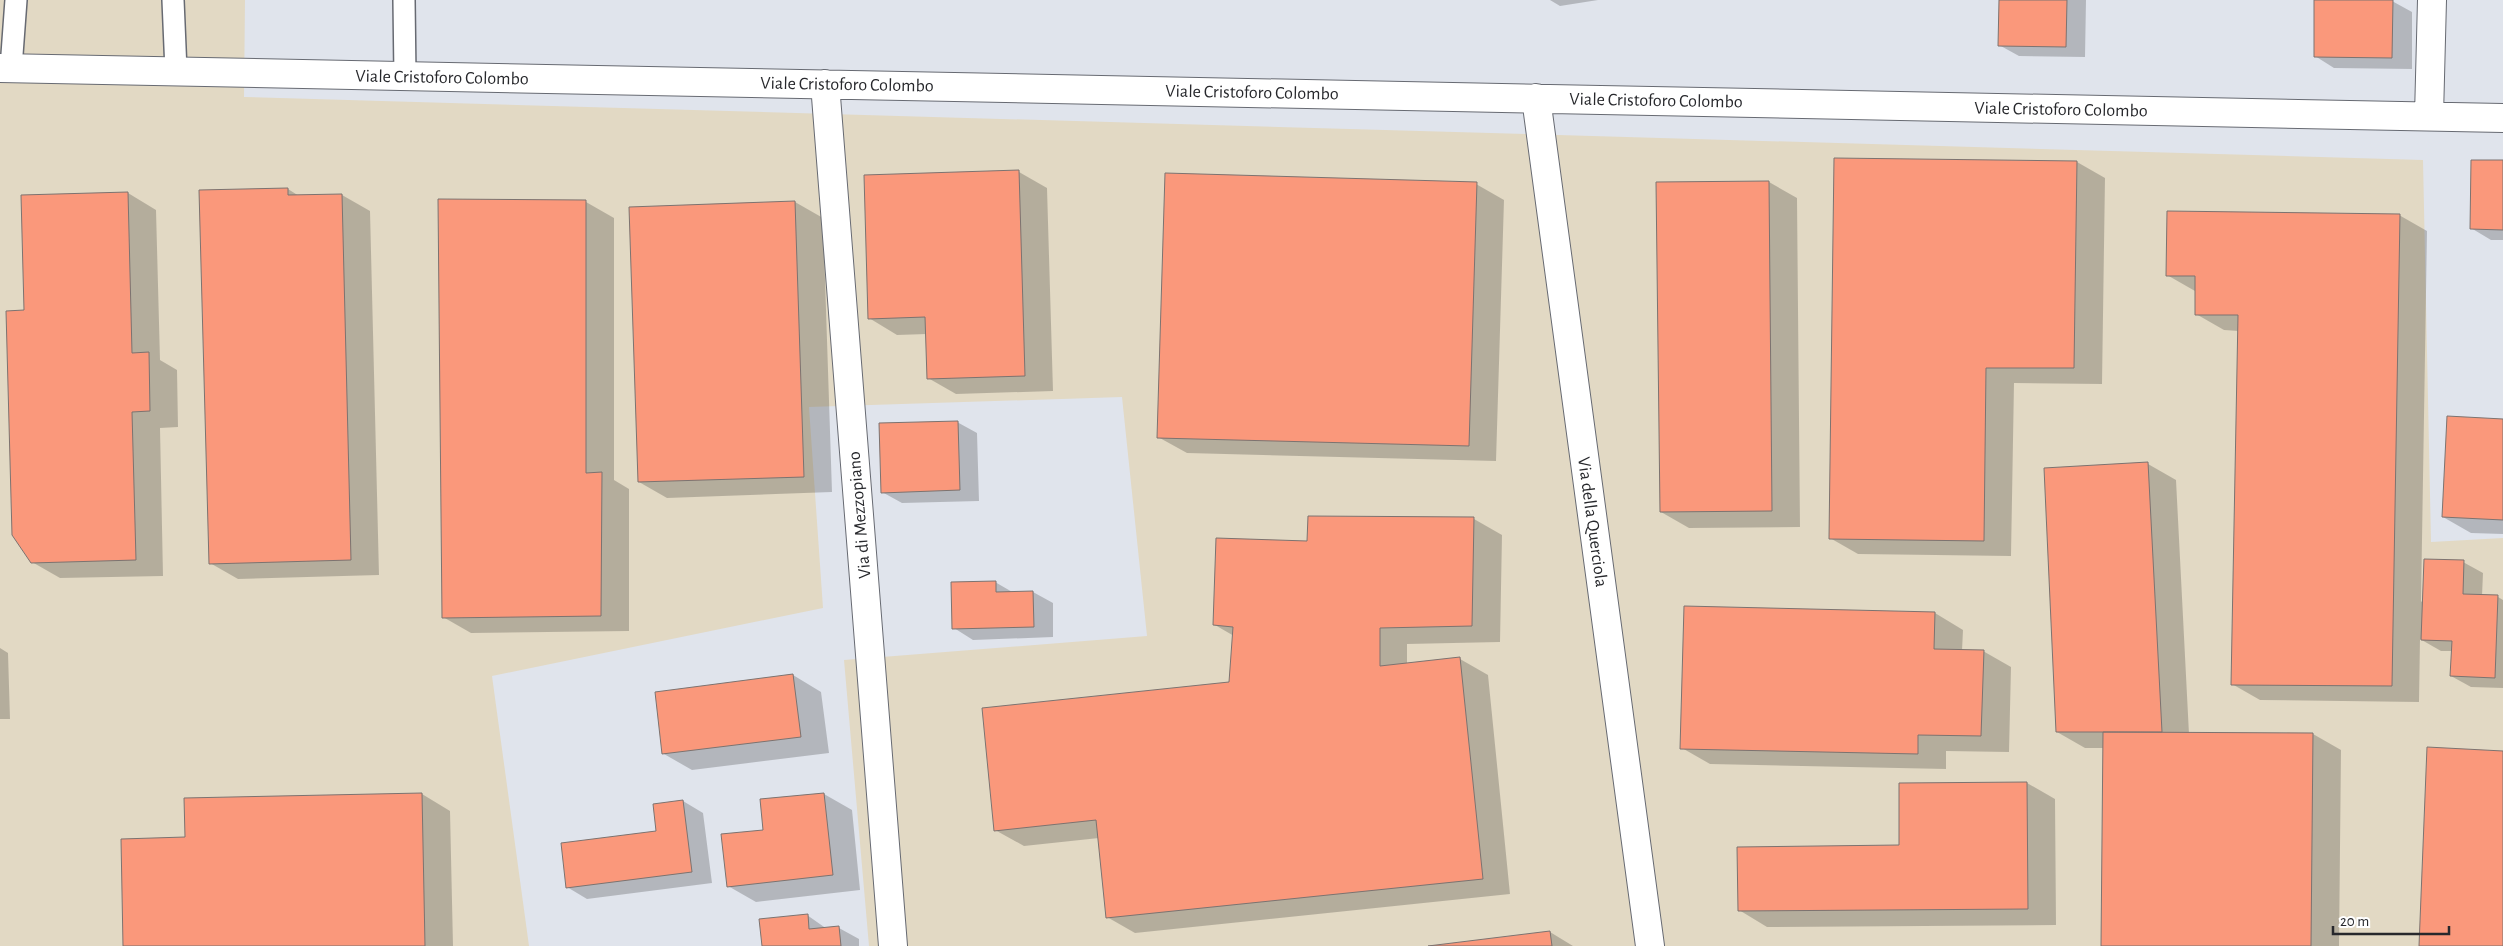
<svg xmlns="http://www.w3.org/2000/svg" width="2503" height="946" font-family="'Alegreya Sans',sans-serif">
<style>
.industrial{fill:#e2d9c4}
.shadow{fill:#0003}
.building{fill:#fa987b;stroke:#7c7370}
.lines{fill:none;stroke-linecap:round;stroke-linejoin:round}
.lane-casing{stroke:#676a72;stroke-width:24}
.street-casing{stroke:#676a72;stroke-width:30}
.lane{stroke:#fff;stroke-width:21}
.street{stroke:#fff;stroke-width:28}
.labels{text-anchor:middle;stroke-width:4.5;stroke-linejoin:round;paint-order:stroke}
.street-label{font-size:18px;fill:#27282c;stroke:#fff}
</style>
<rect width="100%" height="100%" fill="#e0e4ec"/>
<path class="industrial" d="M0 0H245L244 97 2423 160 2431 542 2503 538V946H869L844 660 1147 636 1122 397 809 407 823 608 492 676 529 946H0Z"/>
<path class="shadow" d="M1550 0H1598L1560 6Z
M2000 0H2086L2085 57 2019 56 1999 45Z
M2315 0 2392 1 2412 12V69L2334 68 2315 56Z
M2503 161V240H2491L2471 228Z
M2077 162 2105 178 2102 384 2014 383 2011 556 1858 554 1830 538Z
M1019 172 1047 188 1053 391 956 394 928 378 927 334 897 335 869 318Z
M1769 182 1797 198 1800 527 1689 528 1661 512Z
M1476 184 1504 200 1496 461 1187 453 1158 437Z
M288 189 299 196 342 195 370 211 379 575 238 579 210 563Z
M128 193 156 210 160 360 177 370 178 427 160 428 163 576 60 578 32 562 25 312Z
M586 202 614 218V480L629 489V631L471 633 443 617Z
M795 202 823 218 832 492 667 498 639 482Z
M2399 215 2427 231 2421 602 2463 562 2483 573 2482 596 2498 597 2503 600V688L2471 687 2451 676 2452 651H2441L2420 639 2419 702 2260 700 2232 684 2239 331 2224 330 2196 314 2195 291 2167 275Z
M2503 420V534L2471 533 2443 517Z
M957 422 977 433 979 501 902 503 882 492Z
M2148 464 2176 480 2189 734H2313L2341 750 2339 946H2102L2104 748H2085L2057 732Z
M1474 519 1502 535 1500 642 1407 644V664L1460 659 1488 675 1510 894 1135 933 1107 917 1099 838 1024 846 995 830 1231 683 1234 636 1215 625 1309 542Z
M995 582 1014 593 1033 592 1053 603V637L973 640 954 628Z
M1935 613 1963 630 1962 651H1983L2011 667 2009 752 1946 751V769L1710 764 1682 748Z
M0 648 8 653 10 719H0Z
M793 675 821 692 829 753 692 770 664 754 656 693Z
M2027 783 2055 799 2056 925 1767 927 1739 910 1900 846Z
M422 794 450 811 453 946H124L186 838 185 800Z
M824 794 852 810 860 890 756 902 728 886 764 831Z
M683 801 703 813 712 883 587 899 567 887 657 832Z
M807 915 827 929 839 928 859 939V946H763Z
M1550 932 1573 946H1438Z"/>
<path class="building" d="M1999 0H2067L2066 47 1998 46Z
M2314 0H2393L2392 58 2314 57Z
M1834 158 2077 161 2074 368H1986L1984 541 1829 539Z
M2471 160H2503V230L2470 229Z
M1019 170 1025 376 927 379 925 317 868 319 864 175Z
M1165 173 1477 182 1469 446 1157 438Z
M1769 181 1772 511 1660 512 1656 182Z
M288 188V195L342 194 351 560 209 564 199 190Z
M128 192 132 353 149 352 150 411 132 412 136 560 31 563 12 535 6 311 24 310 21 195Z
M438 199 586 200V473L602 472 601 616 442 618Z
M795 201 804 477 638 482 629 207Z
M2167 211 2400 214 2392 686 2231 685 2238 315H2195V276H2166Z
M2447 416 2503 419V520L2442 517Z
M958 421 960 490 881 493 879 423Z
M2148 462 2162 732H2056L2044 468Z
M1308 516 1474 517 1472 626 1380 628V666L1460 657 1483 879 1106 918 1096 820 994 831 982 708 1229 682 1233 627 1213 625 1216 538 1307 541Z
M2424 559 2464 560 2463 594 2498 595 2495 678 2450 676 2452 641 2421 640Z
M996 581V592L1033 591 1034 627 952 629 951 582Z
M1684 606 1935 612 1934 649 1984 650 1981 736 1918 735V754L1680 749Z
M793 674 801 737 662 754 655 692Z
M2103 732 2313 733 2311 946H2101Z
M2427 747 2503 751V946H2419Z
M2027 782 2028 909 1738 911 1737 847 1899 845V783Z
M422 793 425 946H123L121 839 185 837 184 798Z
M824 793 833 875 727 887 721 834 763 830 760 799Z
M683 800 692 872 566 888 561 843 656 831 653 804Z
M808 914 809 929 839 926 841 946H762L759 919Z
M1550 931 1552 946H1428Z"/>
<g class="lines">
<defs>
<path id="lane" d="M173 0 176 71
M404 0 405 76
M11 68 16 0"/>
<path id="street" d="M0 68 2503 118
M825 84 893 946
M1536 98 1650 946
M2429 116 2432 0"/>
</defs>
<use href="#lane" class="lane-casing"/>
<use href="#street" class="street-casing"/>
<use href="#lane" class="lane"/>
<use href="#street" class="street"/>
</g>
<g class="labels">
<g class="street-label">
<text transform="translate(442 77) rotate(1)" y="6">Viale Cristoforo Colombo</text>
<text transform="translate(847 84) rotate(1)" y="6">Viale Cristoforo Colombo</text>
<text transform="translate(1252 92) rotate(1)" y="6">Viale Cristoforo Colombo</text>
<text transform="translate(1656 100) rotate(1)" y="6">Viale Cristoforo Colombo</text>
<text transform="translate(2061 109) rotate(1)" y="6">Viale Cristoforo Colombo</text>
<text transform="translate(859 515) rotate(-95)" y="6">Via di Mezzopiano</text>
<text transform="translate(1593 522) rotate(82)" y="6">Via della Querciola</text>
</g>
</g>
<path d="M2333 926v8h116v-8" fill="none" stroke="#27282c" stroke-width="2.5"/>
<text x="2340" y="926" font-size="15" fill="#27282c" stroke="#ffffff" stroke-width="4" paint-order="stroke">20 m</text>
</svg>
